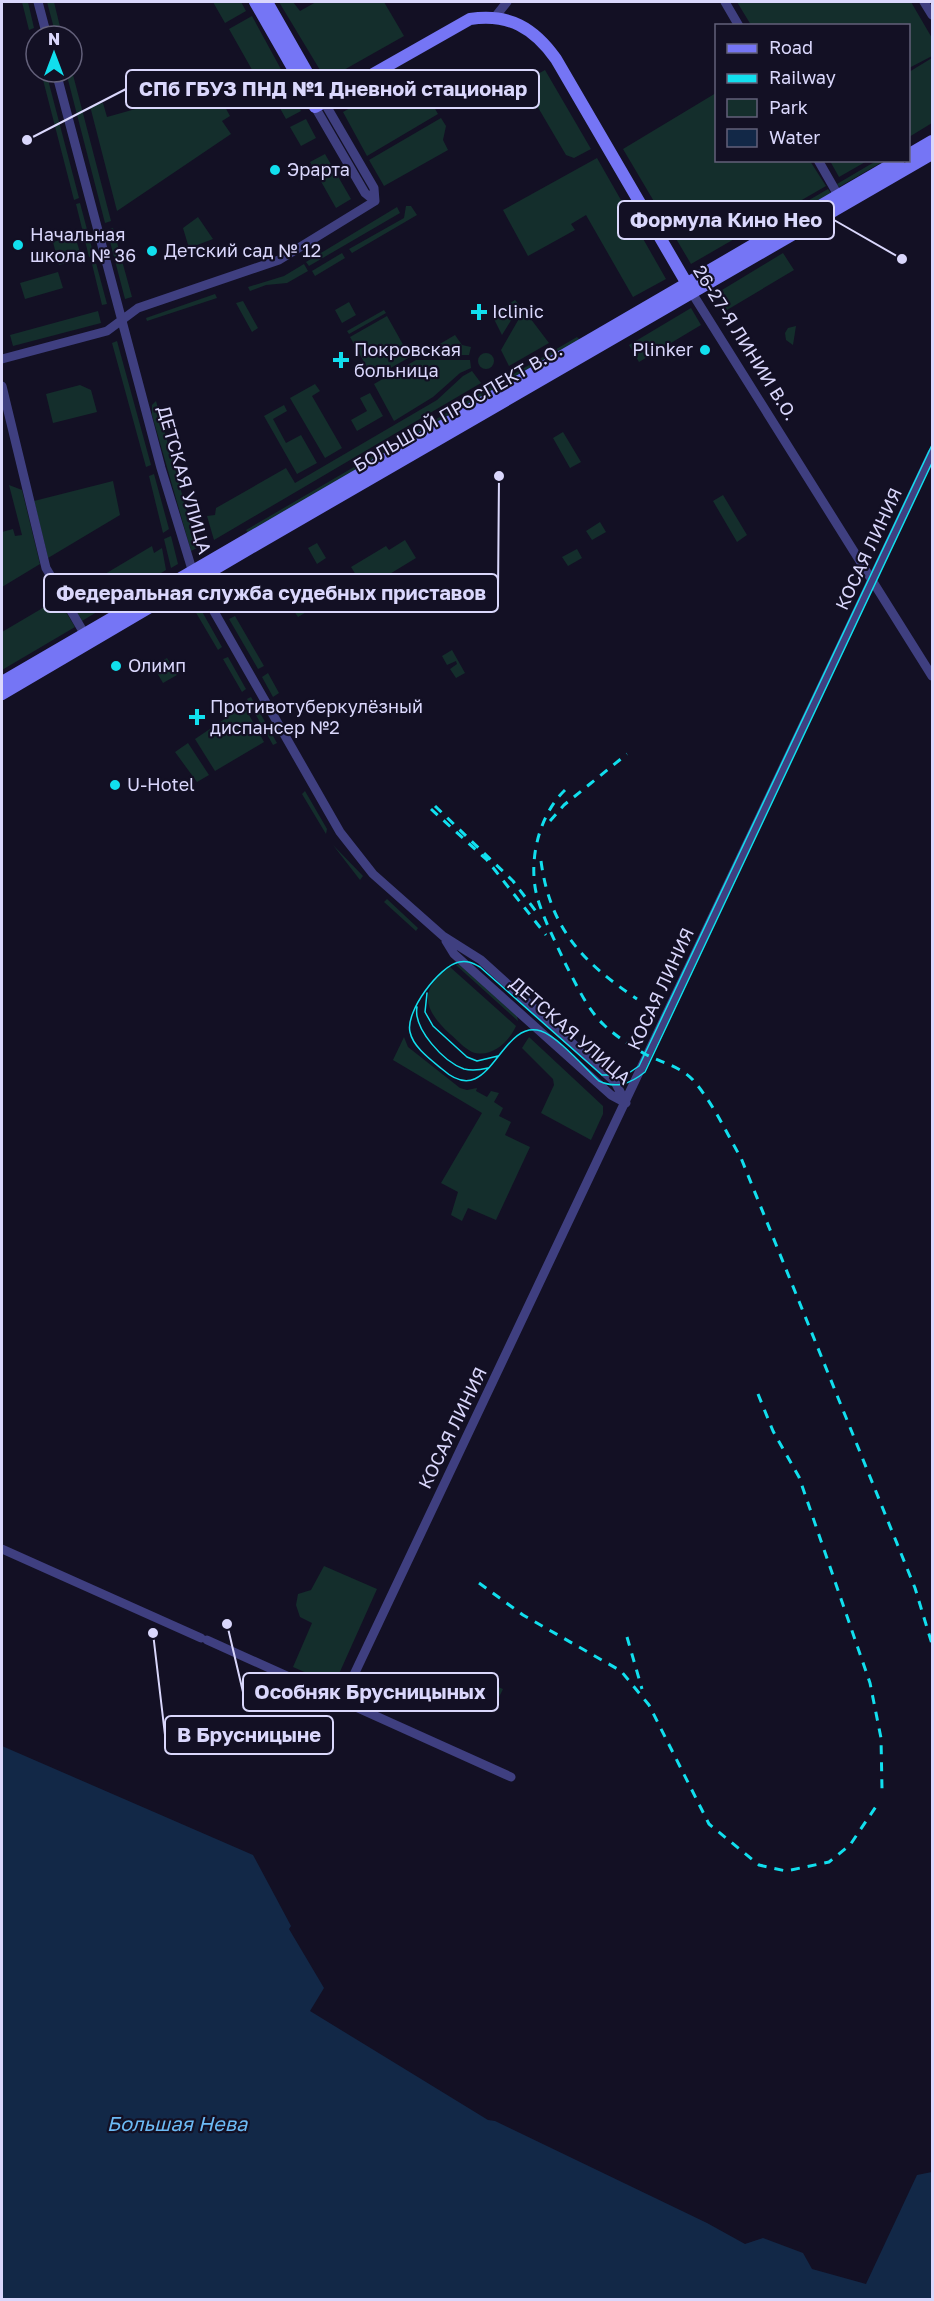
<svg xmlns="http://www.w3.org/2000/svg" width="934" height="2301" font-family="'Golos Text',sans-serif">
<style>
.green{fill:#142e2c}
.water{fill:#122847}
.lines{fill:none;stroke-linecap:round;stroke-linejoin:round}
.street{stroke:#3f3f80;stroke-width:9}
.secondary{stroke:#7575f5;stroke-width:12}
.tram{stroke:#11dfee;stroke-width:1.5}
.rail{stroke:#11dfee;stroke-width:3;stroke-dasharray:9 8;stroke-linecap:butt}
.poi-dot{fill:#11dfee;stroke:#131024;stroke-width:2}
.labels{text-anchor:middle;stroke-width:4.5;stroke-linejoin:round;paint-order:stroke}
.poi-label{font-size:18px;fill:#dad7fc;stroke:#131024;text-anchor:start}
.street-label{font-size:18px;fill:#dad7fc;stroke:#131024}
.water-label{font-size:20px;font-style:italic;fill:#6cbaf5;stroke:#131024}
.leader{fill:none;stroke:#dad7fc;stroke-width:2}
.callout-dot{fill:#dad7fc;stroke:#131024;stroke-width:2}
.callout{fill:#131024;stroke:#dad7fc;stroke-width:2}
.callout-label{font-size:20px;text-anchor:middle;font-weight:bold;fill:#dad7fc}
</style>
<rect width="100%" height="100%" fill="#131024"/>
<path class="green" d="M22 2H28L34 28 29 30Z
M47 2H54L61 31 55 32Z
M213 2H241L246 11 225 23Z
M279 2H293L300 11 316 2H384L404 36 326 80Z
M737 2H911L932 38V56L909 68 908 26 751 25Z
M252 16 289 84 270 93 264 91 229 29Z
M932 58V123L909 137V72Z
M545 70 591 149 574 158 566 155 523 82Z
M72 71 111 221 105 223 66 72Z
M41 72H46L79 198 74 200Z
M414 72 438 114 367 156 343 112Z
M214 87 230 116 222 121 231 134 117 211 90 106 103 103 107 117Z
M291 93 301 111 286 119 276 101Z
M716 93V160L810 161 826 186 691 264 623 149Z
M441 118 446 126 443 140 448 150 384 186 369 160Z
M306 119 316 138 301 146 290 127Z
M325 154 351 199 336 208 310 162Z
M597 158 666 279 633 297 586 215 571 224 575 230 528 256 503 210Z
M830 161H867L839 177Z
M876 161H884L839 187 837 184Z
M828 189 831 193 765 230 763 227Z
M80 203 94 256 89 257 76 204Z
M406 206H411L417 215 352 253 349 249 404 218Z
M397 207 400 213 309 266 306 262Z
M198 217 213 239 189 248 183 228Z
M113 228 132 297 125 299 107 230Z
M75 236 82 259 59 265 53 242Z
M342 253 345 258 315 276 312 271Z
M783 253 794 270 727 310 717 293Z
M96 263 107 304 102 305 92 264Z
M304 264 308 271 287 283 266 285 250 291 248 287 284 276Z
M58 272 63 288 25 299 20 283Z
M215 294 217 298 147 321 146 318Z
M515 300 520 306 502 335 492 315Z
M243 301 258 328 252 332 236 303Z
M349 302 356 315 342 323 335 310Z
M691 308 701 325 639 362 629 345Z
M384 310 386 313 349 334 347 331Z
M524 310 549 343 509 366 501 350Z
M98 311 101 323 13 346 10 335Z
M387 316 410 357 373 378 350 337Z
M796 326 793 345 786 340 785 333 788 328Z
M455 335 462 345 471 347 469 355H421Z
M577 337 580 340 248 533 246 530Z
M117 341 151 465 146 467 112 343Z
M478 361a8 8 0 1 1 16 0a8 8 0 1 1-16 0Z
M416 360H470L471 368 460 373 433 397 394 421 374 384Z
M472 371 481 383 214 540 207 516 215 515 216 508 286 468 295 483 437 400 463 376Z
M315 384 320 391 312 396 342 448 325 458 290 398Z
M80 385 91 390 97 412 53 423 46 394Z
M370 393 383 416 357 431 351 420 367 411 360 398Z
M156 401 197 548 191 551 152 415V405Z
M284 405 287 411 273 419 286 443 301 435 317 463 297 474 264 416Z
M563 432 581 462 570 468 553 438Z
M154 474 169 529 163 533 149 476Z
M113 481 120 515 48 558 34 501Z
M9 485 22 490 40 564 2 587V532L13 529 15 536 22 535Z
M723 495 747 535 737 542 713 501Z
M600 522 606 532 592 540 586 531Z
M171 536 178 564 171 568 164 539Z
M405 540 416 558 365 589 351 567 386 546 389 550Z
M317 543 326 558 317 564 308 548Z
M152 546 154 553 162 548 166 570 82 621 68 596Z
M577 549 582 558 568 566 562 557Z
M324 581 333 596 298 617 288 602Z
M58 599 75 627 2 670V632Z
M200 608 222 647 218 650 195 611Z
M235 616 264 666 258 669 229 619Z
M452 650 465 673 456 678 450 669 457 664 456 661 447 665 442 656Z
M228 657 246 689 242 692 223 659Z
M167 658 177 675 163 683 153 666Z
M268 673 279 693 273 697 262 677Z
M251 697 277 743 273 745 247 699Z
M244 706 264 742 215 771 195 739Z
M188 743 209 775 197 782 175 752Z
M305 791 327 829 326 834 302 794Z
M333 845 363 876 360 880Z
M387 899 418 928 416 931 384 902Z
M459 964 517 1016 518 1021 456 965Z
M450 967 516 1026C509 1042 491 1059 472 1052 464 1048 457 1040 450 1034 424 1010 417 990 450 967Z
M404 1037 408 1047 460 1088 467 1090 477 1088 476 1091 487 1097 491 1091 499 1093 494 1102 503 1108 499 1116 511 1122 505 1135 530 1147 496 1220 468 1208 462 1221 451 1215 458 1192 441 1183 482 1113 393 1060Z
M529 1037 603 1106V1114L591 1140 541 1113 554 1085 553 1079 522 1048Z
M324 1566 377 1589 334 1685 293 1667 312 1623 300 1617 296 1605 298 1594 311 1590Z
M491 1684 503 1689 492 1711 480 1705Z"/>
<path class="water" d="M2 1746 253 1855 291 1926 289 1929 324 1988 310 2011 488 2120 495 2121 707 2223 745 2244 763 2238 803 2253 812 2269 866 2284 917 2175 932 2172V2299H2Z"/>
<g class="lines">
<path class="street" d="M38 2 47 36
M725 2 739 26
M924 2 932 15
M495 17 507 2
M56 72 161 468 194 576
M324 102 374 188 375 201
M315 107 365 193 375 201
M818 160 838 195
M692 293 932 676
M2 359 107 331 138 308 279 260 375 201
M2 386 46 568 84 633
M196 580 340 832 373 874 443 936 481 960 615 1082 626 1103
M446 941 454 954 611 1095 626 1103
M2 1549 201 1638
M207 1640 511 1777
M342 1700 932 453"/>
<path class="secondary" d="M255 2 315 107 470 19C509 13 534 28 556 59L690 289
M267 2 324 102
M908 155 932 141
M2 682 899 160
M2 694 254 546 932 154"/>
<path class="tram" d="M932 445 639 1066 626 1075H602L480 967C473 963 467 960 459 962 439 966 405 1012 410 1032 413 1047 431 1060 442 1069 491 1113 499 1018 541 1031 557 1036 585 1068 599 1081 616 1089 630 1084 645 1072L932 463
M427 993 425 1012 433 1026 467 1057 477 1061 498 1056
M417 1007C413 1029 444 1062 464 1069 472 1071 480 1070 488 1068"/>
<path class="rail" d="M565 790C538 816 527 864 538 900 545 922 556 943 565 963 576 984 587 1009 604 1025 617 1037 631 1046 645 1054 662 1063 680 1066 693 1080 713 1103 726 1132 741 1158L915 1588 932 1644
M435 806 513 881 538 914
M431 809 487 860 546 935
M550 821 564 805 627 754
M541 861C550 928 582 962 637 999
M758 1394 773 1431 799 1477 870 1683 881 1738 882 1789
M479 1583 523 1615 621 1671 649 1705 709 1824 759 1865 786 1871 829 1862 850 1845 879 1802
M627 1637 642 1689"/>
</g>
<g class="poi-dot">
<circle cx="275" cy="170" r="6"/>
<circle cx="18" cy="245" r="6"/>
<circle cx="152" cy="251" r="6"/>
<path d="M476 303h6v6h6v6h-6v6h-6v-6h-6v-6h6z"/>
<circle cx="705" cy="350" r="6"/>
<path d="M338 351h6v6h6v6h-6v6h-6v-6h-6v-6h6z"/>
<circle cx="116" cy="666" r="6"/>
<path d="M194 708h6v6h6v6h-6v6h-6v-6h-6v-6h6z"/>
<circle cx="115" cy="785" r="6"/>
</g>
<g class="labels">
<g class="poi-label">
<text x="287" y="176">Эрарта</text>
<text x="30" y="241">Начальная<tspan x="30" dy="21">школа № 36</tspan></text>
<text x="164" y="257">Детский сад № 12</text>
<text x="492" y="318">Iclinic</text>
<text x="354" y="356">Покровская<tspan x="354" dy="21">больница</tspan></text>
<text x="693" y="356" text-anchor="end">Plinker</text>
<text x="128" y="672">Олимп</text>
<text x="210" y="713">Противотуберкулёзный<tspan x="210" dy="21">диспансер №2</tspan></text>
<text x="127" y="791">U-Hotel</text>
</g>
<g class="street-label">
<text transform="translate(745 343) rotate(58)" y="6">26-27-Я ЛИНИИ В.О.</text>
<text transform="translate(458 408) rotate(-30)" y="6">БОЛЬШОЙ ПРОСПЕКТ В.О.</text>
<text transform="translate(184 480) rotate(74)" y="6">ДЕТСКАЯ УЛИЦА</text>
<text transform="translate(869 549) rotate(-65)" y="6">КОСАЯ ЛИНИЯ</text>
<text transform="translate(661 989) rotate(-65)" y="6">КОСАЯ ЛИНИЯ</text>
<text transform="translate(570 1031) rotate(41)" y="6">ДЕТСКАЯ УЛИЦА</text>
<text transform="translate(453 1428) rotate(-64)" y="6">КОСАЯ ЛИНИЯ</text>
</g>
<g class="water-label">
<text x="177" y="2131">Большая Нева</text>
</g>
</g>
<path class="leader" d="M27 140L126 89M902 259L834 220M499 476L498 593M227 1624L243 1692M153 1633L165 1735"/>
<g class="callout-dot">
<circle cx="27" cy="140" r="6"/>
<circle cx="902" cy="259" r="6"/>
<circle cx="499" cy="476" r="6"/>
<circle cx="227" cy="1624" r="6"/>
<circle cx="153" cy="1633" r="6"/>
</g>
<g class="callout">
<rect x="126" y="70" width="413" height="38" rx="6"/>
<rect x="618" y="201" width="216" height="38" rx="6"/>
<rect x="44" y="574" width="454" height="38" rx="6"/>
<rect x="243" y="1673" width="255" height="38" rx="6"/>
<rect x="165" y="1716" width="168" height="38" rx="6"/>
</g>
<g class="callout-label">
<text x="333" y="96">СПб ГБУЗ ПНД №1 Дневной стационар</text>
<text x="726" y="227">Формула Кино Нео</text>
<text x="271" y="600">Федеральная служба судебных приставов</text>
<text x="370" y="1699">Особняк Брусницыных</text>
<text x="249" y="1742">В Брусницыне</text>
</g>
<rect width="934" height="2301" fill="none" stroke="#dad7fc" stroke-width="6"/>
<rect x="715" y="24" width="195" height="138" fill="#131024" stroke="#63607a" stroke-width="1.5"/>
<rect x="727" y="44" width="30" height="9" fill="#7575f5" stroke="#63607a" stroke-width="1.5"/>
<text x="769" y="54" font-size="18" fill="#dad7fc">Road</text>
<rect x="727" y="74" width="30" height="9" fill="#11dfee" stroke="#63607a" stroke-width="1.5"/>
<text x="769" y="84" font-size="18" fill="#dad7fc">Railway</text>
<rect x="727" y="99" width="30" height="18" fill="#142e2c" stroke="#63607a" stroke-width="1.5"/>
<text x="769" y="114" font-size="18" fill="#dad7fc">Park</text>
<rect x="727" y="129" width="30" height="18" fill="#122847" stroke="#63607a" stroke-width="1.5"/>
<text x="769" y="144" font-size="18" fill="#dad7fc">Water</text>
<g transform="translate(54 54)"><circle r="28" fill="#131024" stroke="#63607a" stroke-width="1.5"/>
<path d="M0-4.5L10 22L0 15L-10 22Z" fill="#11dfee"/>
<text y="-9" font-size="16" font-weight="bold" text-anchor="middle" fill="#dad7fc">N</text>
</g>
</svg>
